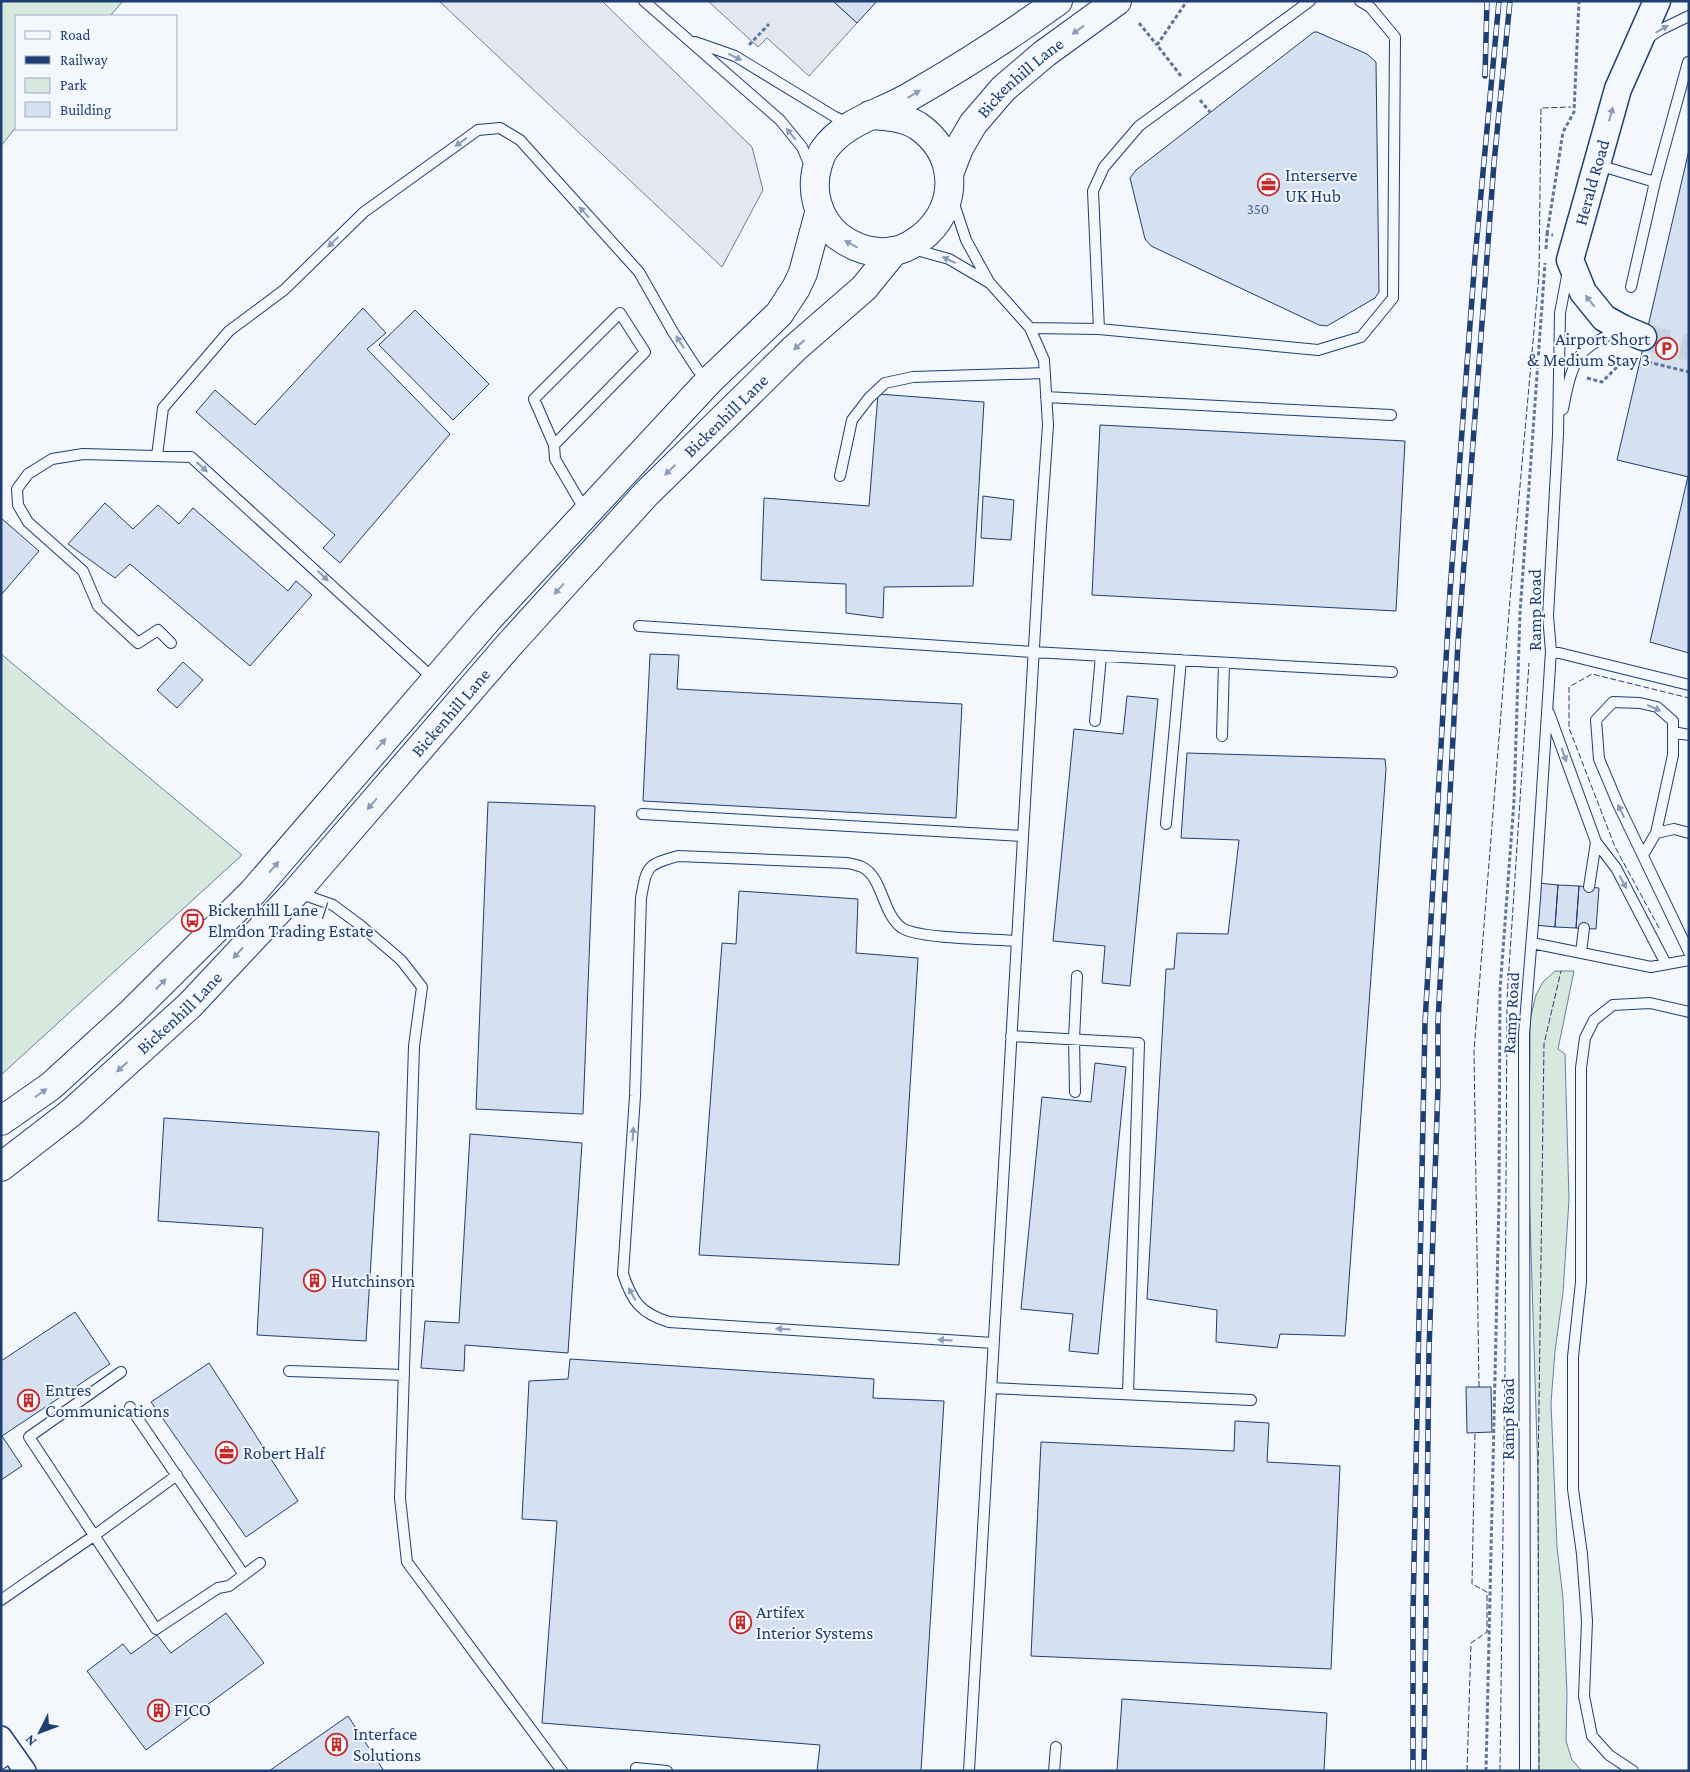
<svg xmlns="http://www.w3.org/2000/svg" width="1690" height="1772" font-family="'Crimson Pro',serif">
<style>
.green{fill:#d7e8df;stroke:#687fa3}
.parking{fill:#e3e8f0;stroke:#687fa3}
.building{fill:#d5e0f0;stroke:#1d3f73}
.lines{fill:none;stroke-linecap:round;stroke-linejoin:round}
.tertiary-tunnel{stroke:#c9d2e0;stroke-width:26;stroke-dasharray:26 13;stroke-linecap:butt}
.service-casing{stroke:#1d3f73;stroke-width:12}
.minor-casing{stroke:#1d3f73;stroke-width:24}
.tertiary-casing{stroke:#1d3f73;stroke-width:29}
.secondary-casing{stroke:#1d3f73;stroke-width:30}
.path{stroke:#5e769c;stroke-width:3;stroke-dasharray:4 2.5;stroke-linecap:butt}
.service{stroke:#f4f7fb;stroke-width:10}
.minor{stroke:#f4f7fb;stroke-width:21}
.tertiary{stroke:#f4f7fb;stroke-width:26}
.secondary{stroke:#f4f7fb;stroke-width:28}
.rail-casing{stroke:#1d3f73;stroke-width:5.5}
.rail{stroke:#f4f7fb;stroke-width:4;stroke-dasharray:11;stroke-linecap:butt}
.fence{stroke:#1d3f73;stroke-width:1;stroke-dasharray:6 2.5;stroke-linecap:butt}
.oneway{fill:#889bb7}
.labels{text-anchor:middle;stroke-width:4;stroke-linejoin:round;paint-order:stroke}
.number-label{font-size:15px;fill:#4b6792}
.street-label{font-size:18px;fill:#1d3f73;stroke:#f4f7fb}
.poi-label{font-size:18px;fill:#1d3f73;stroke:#f4f7fb;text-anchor:start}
</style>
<rect width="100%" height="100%" fill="#f4f7fb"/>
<path class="green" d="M1 1H123L110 16H16V127L1 146Z
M1 654 242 855 1 1075Z
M1555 971H1574L1558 1049 1565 1054 1569 1200 1563 1293 1555 1351 1551 1403 1557 1547 1563 1598 1567 1694 1566 1741 1572 1760 1582 1771H1539L1538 1477 1528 1154 1530 1058V1020L1536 995 1543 982Z"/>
<path class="parking" d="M439 1H602L752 147 763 190 722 267Z
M708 1H833L857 23 809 76 767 38 758 47Z"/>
<path class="building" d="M833 1H877L857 23Z
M1314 32H1317L1367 54 1376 62 1379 292 1375 298 1327 326 1319 325 1151 246 1145 239 1130 178 1136 170Z
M1689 150V477L1617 460Z
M363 308 386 333 367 349 450 434 340 563 323 548 335 535 196 412 215 390 255 425Z
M415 310 489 384 453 420 379 345Z
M878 394 984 402 973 586 884 587 883 618 846 613V584L761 580 764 498 869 506Z
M1100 425 1405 441 1396 611 1092 595Z
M1688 476H1689V653L1650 642Z
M983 496 1014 500 1011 540 981 538Z
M105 503 133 529 158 505 179 524 193 508 288 591 296 581 312 595 250 666 130 564 115 578 68 544Z
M1 518 39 551 1 595Z
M650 654 679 655 677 689 962 704 956 818 643 801Z
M183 662 203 680 177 708 157 690Z
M1127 696 1158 699 1130 986 1102 983 1105 946 1053 941 1074 729 1123 734Z
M1187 753 1385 759 1386 769 1345 1336 1280 1334 1277 1348 1216 1342 1217 1310 1147 1299 1166 969H1174L1177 933 1228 934 1239 840 1181 838Z
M488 802 595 806 583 1114 476 1109Z
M1538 883 1558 885 1555 927 1535 925Z
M1558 885 1579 886 1576 928 1555 927Z
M1579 886 1599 888 1596 929 1576 928Z
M739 891 858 899 856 953 918 958 899 1265 699 1255 722 943 736 944Z
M1095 1063 1126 1067 1098 1354 1069 1351 1073 1314 1021 1309 1042 1097 1091 1102Z
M164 1118 379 1132 366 1341 257 1335 263 1228 158 1221Z
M470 1134 582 1143 568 1353 465 1345 464 1371 421 1368 425 1321 459 1323Z
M75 1312 110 1364 2 1436 22 1466 1 1480V1361Z
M570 1359 874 1379 873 1398 944 1401 921 1771H817L820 1745 542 1723 557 1521 522 1519 529 1381 568 1379Z
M209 1363 298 1501 246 1537 151 1402Z
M1466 1387H1491L1492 1432 1467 1433Z
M1235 1421 1269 1423 1267 1462 1340 1466 1331 1669 1031 1656 1041 1442 1234 1451Z
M226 1613 264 1663 146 1750 87 1671 123 1644 131 1654 157 1635 171 1653Z
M1122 1699 1327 1713 1324 1771H1117Z
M348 1716 384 1771H269Z"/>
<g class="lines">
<path class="tertiary-tunnel" d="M1643 337 1689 348"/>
<defs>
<path id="service" d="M644 1 780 120 802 147 811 168
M1648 38 1660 30 1689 16
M695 42 735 56 835 117 850 124
M1598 165 1655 182 1688 62
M953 201 966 240 989 282 1030 328 1044 360 1048 425 1041 526 969 1771
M913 249 949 259 988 282
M1631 287 1655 182
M1030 328 1099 329 1318 350 1361 337 1393 298 1395 37 1370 7 1360 1
M1099 329 1093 191 1104 167 1139 126 1310 1
M1046 397 1391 415
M1563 409C1566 393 1570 371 1579 357 1588 344 1607 336 1621 329
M554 445 534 399 620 313 645 352 554 445 555 459 586 512
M157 456 163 408 229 331 284 290 364 212 478 130 500 128 520 140 639 272 673 332 697 369 708 380
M840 476 852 420 869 398 885 383 913 377 1045 373
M639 626 1033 652 1392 672
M171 643 158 630 138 643 98 606 83 571 28 522 18 505 17 489 28 474 52 459 83 454 191 457 435 680
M1551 651 1689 685
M1549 713 1596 842 1589 887
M1095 721 1101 656
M1673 732 1689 735
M1222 736 1224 663
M642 814 1023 836
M1166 824 1181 660
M1656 833 1674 829 1689 833
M1596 842 1616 868 1666 964
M1643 855 1656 833 1673 755V721L1657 707 1640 703 1613 702 1596 720 1599 759 1618 804 1689 952
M299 893 333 905 360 925 401 960 422 987 414 1046 400 1498 407 1562 562 1771
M1532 943 1651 967 1689 960
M1581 953 1584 928
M1011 1036 1139 1043 1128 1394
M1075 1092 1074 1039 1077 976
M993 1343 669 1322C640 1313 632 1301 623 1274L635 1096 641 898C647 866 646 865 678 856L847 863C852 864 858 865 862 867 883 877 882 914 902 928 920 939 992 939 1017 941
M289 1371 404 1375
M121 1372 29 1437 156 1629 218 1588 229 1586 260 1563
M991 1388 1251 1400
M130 1407 244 1575
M1 1600 95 1535 177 1475
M1 1764 14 1755
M637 1771 636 1768 667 1771
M1054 1771 1056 1747
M1525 1771 1524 1034 1535 899 1551 651 1548 616 1558 435 1560 313 1568 271
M1633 1771 1609 1755 1592 1736 1584 1696 1587 1621 1582 1554 1573 1489V1357L1581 1282V1068L1585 1038 1594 1020 1613 1005 1650 1003 1689 1012"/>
<path id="minor" d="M1 1737 25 1771"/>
<g id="tertiary">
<path id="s1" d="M1643 337 1622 328 1604 318 1583 292 1570 260 1618 89 1657 1"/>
</g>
<g id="secondary">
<path d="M870 115C886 116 904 117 918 126 956 152 960 201 927 233 918 241 906 249 894 251 874 255 854 248 838 236 817 218 810 190 818 164 820 159 821 154 824 150 844 121 880 114 909 97 960 68 1010 36 1058 1"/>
<path id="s2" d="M949 174 959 148 973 124 1003 89 1044 54 1117 1"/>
<path d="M1 1121 51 1086 132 1012 253 892 489 618 709 381 779 314 796 288 803 273 819 213"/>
<path id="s3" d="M1 1167 72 1112 190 1005 296 892 509 645 646 494 795 348 864 288 894 251"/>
</g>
</defs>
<use href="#service" class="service-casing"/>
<use href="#minor" class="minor-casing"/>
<use href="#tertiary" class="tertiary-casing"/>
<use href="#secondary" class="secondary-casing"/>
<path class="path" d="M1139 23 1157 45
M749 45 769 24
M1181 76 1157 45 1187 1
M1200 100 1210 112
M1547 234 1563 132 1574 112 1579 1
M1546 249 1547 234 1553 235
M1648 362 1689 372
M1587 378 1602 382 1627 357
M1486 1771 1499 1201 1500 990 1514 801 1520 613 1545 263"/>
<use href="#service" class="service"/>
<use href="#minor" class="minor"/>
<use href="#tertiary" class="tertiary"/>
<use href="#secondary" class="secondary"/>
<defs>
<path id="rail" d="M1485 76 1487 1
M1413 1771V1613L1425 1023 1450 591 1475 258 1499 1
M1424 1771 1429 1350 1438 1087V1022L1458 643 1494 163 1510 1"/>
</defs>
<use href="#rail" class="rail-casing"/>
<use href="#rail" class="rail"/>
<path class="fence" d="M1659 928 1615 847 1569 728V687L1592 674 1689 698
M1479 1387 1474 1051 1512 575 1539 275 1541 108 1571 107
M1467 1771 1471 1643 1487 1632V1592L1472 1584 1475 1433
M1500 1771 1505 1369 1507 999 1529 663
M1539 1771 1538 1477 1544 1044 1561 971"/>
</g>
<defs><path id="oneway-solid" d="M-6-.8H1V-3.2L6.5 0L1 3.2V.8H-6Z" transform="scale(1.25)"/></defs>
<g class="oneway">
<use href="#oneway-solid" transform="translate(1662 29) rotate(-30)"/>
<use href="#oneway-solid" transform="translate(1078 30) rotate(144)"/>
<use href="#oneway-solid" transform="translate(735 57) rotate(26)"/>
<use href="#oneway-solid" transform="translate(914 94) rotate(-31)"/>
<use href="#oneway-solid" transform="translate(1611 114) rotate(-75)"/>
<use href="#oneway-solid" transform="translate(791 134) rotate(-129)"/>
<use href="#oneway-solid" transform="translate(461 142) rotate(144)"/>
<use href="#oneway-solid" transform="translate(584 212) rotate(-132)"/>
<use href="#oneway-solid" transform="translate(333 242) rotate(136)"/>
<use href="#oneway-solid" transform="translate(851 244) rotate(-152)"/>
<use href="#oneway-solid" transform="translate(949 260) rotate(-155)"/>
<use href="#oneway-solid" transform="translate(1590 301) rotate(-129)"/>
<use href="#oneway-solid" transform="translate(680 342) rotate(-123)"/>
<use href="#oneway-solid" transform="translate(799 345) rotate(138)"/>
<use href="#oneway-solid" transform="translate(202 467) rotate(42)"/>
<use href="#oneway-solid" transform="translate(670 470) rotate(136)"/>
<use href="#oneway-solid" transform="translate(323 576) rotate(43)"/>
<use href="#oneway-solid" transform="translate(559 589) rotate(132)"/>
<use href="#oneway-solid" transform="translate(1654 708) rotate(24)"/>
<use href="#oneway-solid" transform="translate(381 744) rotate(-49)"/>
<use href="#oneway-solid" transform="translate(1564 755) rotate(70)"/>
<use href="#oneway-solid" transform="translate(372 804) rotate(131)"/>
<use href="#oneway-solid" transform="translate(1621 811) rotate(-116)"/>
<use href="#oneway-solid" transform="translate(274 867) rotate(-49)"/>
<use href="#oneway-solid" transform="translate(1623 882) rotate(62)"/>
<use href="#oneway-solid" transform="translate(238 953) rotate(133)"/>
<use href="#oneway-solid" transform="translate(161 984) rotate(-45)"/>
<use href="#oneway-solid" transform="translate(122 1067) rotate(138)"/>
<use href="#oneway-solid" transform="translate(41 1093) rotate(-35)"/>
<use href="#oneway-solid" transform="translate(633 1134) rotate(-86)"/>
<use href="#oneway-solid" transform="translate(632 1294) rotate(-119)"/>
<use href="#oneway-solid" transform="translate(783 1329) rotate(-176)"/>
<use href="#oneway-solid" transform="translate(945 1340) rotate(-176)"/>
</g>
<defs>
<symbol id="office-ring" viewBox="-11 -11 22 22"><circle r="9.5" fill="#f4f7fb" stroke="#c62828" stroke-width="1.5"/><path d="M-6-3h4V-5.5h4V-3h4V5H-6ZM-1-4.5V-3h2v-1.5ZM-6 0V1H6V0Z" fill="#c62828"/></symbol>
<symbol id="parking-ring" viewBox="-11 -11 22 22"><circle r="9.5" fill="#f4f7fb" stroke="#c62828" stroke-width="1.5"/><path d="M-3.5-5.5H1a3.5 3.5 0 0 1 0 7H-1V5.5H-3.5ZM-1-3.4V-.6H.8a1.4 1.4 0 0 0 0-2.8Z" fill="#c62828"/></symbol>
<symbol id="bus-ring" viewBox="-11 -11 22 22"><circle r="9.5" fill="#f4f7fb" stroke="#c62828" stroke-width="1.5"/><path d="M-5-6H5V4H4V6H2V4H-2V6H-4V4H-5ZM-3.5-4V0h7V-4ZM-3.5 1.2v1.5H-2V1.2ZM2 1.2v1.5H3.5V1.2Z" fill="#c62828"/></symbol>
<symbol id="building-ring" viewBox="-11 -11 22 22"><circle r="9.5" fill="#f4f7fb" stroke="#c62828" stroke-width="1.5"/><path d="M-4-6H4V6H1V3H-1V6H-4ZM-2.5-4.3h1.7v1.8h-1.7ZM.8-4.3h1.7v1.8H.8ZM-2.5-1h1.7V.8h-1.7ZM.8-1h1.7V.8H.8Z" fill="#c62828"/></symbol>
</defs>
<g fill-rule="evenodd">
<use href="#office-ring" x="1256" y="172" width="25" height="25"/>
<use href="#parking-ring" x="1654" y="336" width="25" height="25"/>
<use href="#bus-ring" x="180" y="908" width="25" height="25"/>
<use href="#building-ring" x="302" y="1268" width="25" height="25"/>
<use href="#building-ring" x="16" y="1388" width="25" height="25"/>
<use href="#office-ring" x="214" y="1440" width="25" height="25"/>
<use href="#building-ring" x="728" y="1610" width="25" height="25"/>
<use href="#building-ring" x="146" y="1698" width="25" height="25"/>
<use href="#building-ring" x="324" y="1732" width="25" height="25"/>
</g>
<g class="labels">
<g class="number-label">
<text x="1258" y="214">350</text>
</g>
<g class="street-label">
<text dy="6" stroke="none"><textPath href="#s2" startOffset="122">Bickenhill Lane</textPath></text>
<text dy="6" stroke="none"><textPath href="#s1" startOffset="192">Herald Road</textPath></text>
<text dy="6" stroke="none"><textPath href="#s3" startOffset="1046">Bickenhill Lane</textPath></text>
<text transform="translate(1535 610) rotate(-90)" y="6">Ramp Road</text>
<text dy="6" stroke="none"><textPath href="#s3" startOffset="641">Bickenhill Lane</textPath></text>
<text dy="6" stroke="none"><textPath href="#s3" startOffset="236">Bickenhill Lane</textPath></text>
<text transform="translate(1511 1013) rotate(-87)" y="6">Ramp Road</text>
<text transform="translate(1508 1419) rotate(-90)" y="6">Ramp Road</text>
</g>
<g class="poi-label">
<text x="1285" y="181">Interserve<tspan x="1285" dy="21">UK Hub</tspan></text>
<text x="1650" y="345" text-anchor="end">Airport Short<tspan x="1650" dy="21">&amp; Medium Stay 3</tspan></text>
<text x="208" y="916">Bickenhill Lane /<tspan x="208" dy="21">Elmdon Trading Estate</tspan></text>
<text x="331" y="1287">Hutchinson</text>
<text x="45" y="1396">Entres<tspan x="45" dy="21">Communications</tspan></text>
<text x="243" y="1459">Robert Half</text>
<text x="756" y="1618">Artifex<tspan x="756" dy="21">Interior Systems</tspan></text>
<text x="174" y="1716">FICO</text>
<text x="353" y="1740">Interface<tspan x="353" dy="21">Solutions</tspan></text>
</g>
</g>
<rect width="1690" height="1772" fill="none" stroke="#1d3f73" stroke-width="5"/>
<rect x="15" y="15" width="162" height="115" fill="#f4f7fb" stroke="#9eadc5"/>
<rect x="25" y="31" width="25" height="8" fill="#f4f7fb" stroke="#9eadc5"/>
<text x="60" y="40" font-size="15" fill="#1d3f73">Road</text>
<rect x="25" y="56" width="25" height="8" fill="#1d3f73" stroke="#9eadc5"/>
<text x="60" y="65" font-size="15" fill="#1d3f73">Railway</text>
<rect x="25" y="78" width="25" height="15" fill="#d7e8df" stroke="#9eadc5"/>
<text x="60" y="90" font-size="15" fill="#1d3f73">Park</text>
<rect x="25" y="102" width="25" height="15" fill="#d5e0f0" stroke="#9eadc5"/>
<text x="60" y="115" font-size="15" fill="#1d3f73">Building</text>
<g transform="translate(40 1732) rotate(228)" stroke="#f4f7fb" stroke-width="4" paint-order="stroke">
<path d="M0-4L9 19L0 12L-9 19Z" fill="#1d3f73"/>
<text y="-8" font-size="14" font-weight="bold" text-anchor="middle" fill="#1d3f73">N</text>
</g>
</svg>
